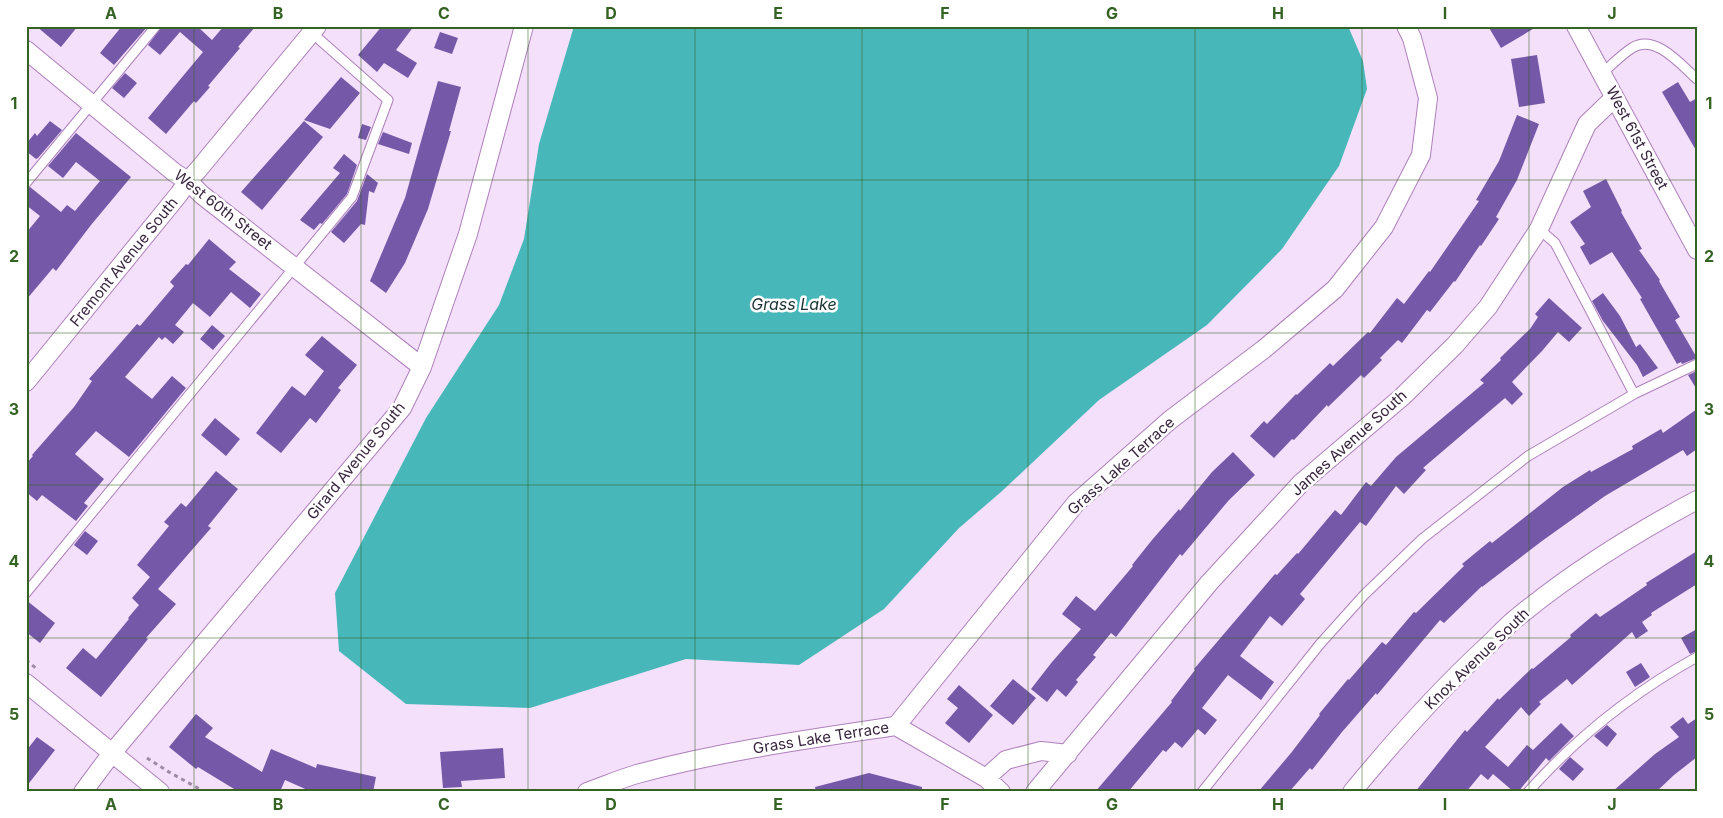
<svg xmlns="http://www.w3.org/2000/svg" width="1723" height="818" font-family="Inter,sans-serif">
<style>
.water{fill:#48b7ba}
.building{fill:#7558a8}
.lines{fill:none;stroke-linecap:round;stroke-linejoin:round}
.lane-casing{stroke:#ae80bc;stroke-width:11}
.street-casing{stroke:#ae80bc;stroke-width:20}
.path{stroke:#9f8ba5;stroke-width:3;stroke-dasharray:4 4;stroke-linecap:butt}
.lane{stroke:#fff;stroke-width:9}
.street{stroke:#fff;stroke-width:18}
.grid{fill:none;stroke:#346323;stroke-width:1;stroke-opacity:0.55}
.labels{text-anchor:middle;stroke-width:5;stroke-linejoin:round;paint-order:stroke}
.street-label{font-size:15px;fill:#37243d;stroke:#fff}
.water-label{font-size:16px;font-style:italic;fill:#1a3233;stroke:#fff}
.neatline{fill:none;stroke:#346323;stroke-width:2}
.grid-label{font-size:16px;text-anchor:middle;font-weight:bold;fill:#346323}
</style>
<rect width="100%" height="100%" fill="#f4e0fa"/>
<path class="water" d="M574 26H1348L1363 61 1367 89 1339 166 1282 249 1207 325 1099 400 1001 492 959 528 884 609 799 665 686 659 530 708 406 704 339 651 335 593 426 418 499 305 524 239 539 144Z"/>
<path class="building" d="M36 26H78L61 47Z
M122 26H148L114 65 100 53Z
M162 26H197L212 40 224 26H256L238 47 240 48 208 86 210 87 196 103 194 101 166 134 148 118 203 52 180 32 160 55 148 45Z
M382 26H414L396 50 417 63 408 78 384 63 377 72 358 55Z
M1488 26H1538L1501 48Z
M440 32 458 38 452 54 434 48Z
M1537 55 1545 103 1519 107 1511 59Z
M125 73 137 83 124 98 112 88Z
M341 77 360 93 330 129 304 120Z
M438 81 461 87 449 131H451L428 209 405 263 386 293 370 281 405 198Z
M1678 82 1690 102 1697 98V152L1662 92Z
M1517 115 1539 124 1517 180 1496 217 1499 219 1481 246 1480 245 1455 282 1454 281 1430 312 1427 310 1402 343 1398 340 1380 358 1382 360 1364 378 1361 375 1328 407 1327 405 1294 440 1292 439 1274 458 1250 436 1264 421 1267 424 1296 394 1297 395 1330 363 1333 366 1368 332 1370 333 1397 298 1404 304 1429 271 1430 272 1479 201 1476 200 1499 161Z
M50 121 62 130 38 158 36 159 26 151V144L35 133 37 136Z
M304 121 323 137 262 210 241 192Z
M362 124 371 127 366 140 358 138Z
M383 132 412 143 409 154 378 144Z
M76 133 131 177 91 225 56 271 53 268 26 300V233L40 216 26 205V189L30 187 61 212 67 205 75 211 100 181 76 162 63 178 48 166Z
M344 154 357 165 347 194 322 224 320 223 314 230 300 220 340 173 333 168Z
M367 174 378 183 374 193 369 191 365 225 361 224 344 243 331 232 357 201Z
M1606 179 1622 211 1621 212 1642 249 1639 250 1660 280 1659 281 1680 317 1675 320 1697 358 1682 364 1681 362 1677 364 1640 299 1642 298 1612 252 1590 265 1580 247 1585 244 1570 222 1591 207 1583 191Z
M209 239 236 262 229 269 261 294 250 308 231 292 210 317 193 303 175 325 184 332 173 344 165 337 162 340 159 337 125 377 152 399 172 376 186 388 129 457 96 431 75 454 104 479 84 503 88 506 76 521 42 495 37 501 26 492V464L33 456 32 455 74 407 92 381 89 379 137 324 140 326 174 286 170 282 186 264 188 265Z
M1603 293 1620 316 1636 347 1640 344 1658 368 1643 377 1637 365 1603 321 1592 301Z
M1549 298 1582 328 1569 342 1558 332 1542 351 1512 382 1523 394 1512 405 1505 398 1423 468 1426 470 1404 494 1396 486 1366 526 1360 522 1300 594 1305 599 1282 626 1270 616 1240 656 1274 682 1261 700 1228 675 1202 708 1217 720 1205 735 1198 729 1182 748 1175 742 1166 752 1163 750 1128 792H1095L1172 702 1171 701 1195 670 1194 669 1275 574 1277 575 1297 553 1298 554 1335 510 1341 515 1366 482 1371 486 1396 457 1484 383 1480 380 1501 360 1500 358 1530 329 1538 317 1535 314Z
M212 325 225 336 213 350 200 339Z
M322 336 357 365 338 388 341 390 316 423 310 418 281 453 256 433 292 386 305 396 324 371 305 355Z
M1697 371V390L1688 375Z
M1697 409V449L1687 456 1683 450 1605 496 1542 541 1482 587V586L1444 623 1440 620 1377 695 1376 693 1342 732 1312 770 1310 768 1289 792H1258L1291 753 1320 715 1319 714 1348 679 1349 680 1382 642 1386 645 1414 612 1416 613 1464 566 1462 564 1490 541 1492 543 1563 487 1590 470 1591 472 1633 449 1632 446 1661 429 1663 433Z
M215 418 240 439 226 456 201 435Z
M1233 452 1255 475 1229 500 1182 556 1180 554 1116 637 1111 633 1093 655 1096 657 1076 680 1078 682 1066 697 1057 689 1047 702 1031 689 1052 662 1081 629 1062 614 1076 596 1095 611 1133 566 1132 565 1152 540 1179 509 1180 511 1212 472Z
M216 471 238 489 208 526 211 528 158 589 176 604 146 638 148 639 101 697 66 668 83 648 96 659 129 619 128 618 139 605 132 598 150 577 137 565 169 526 164 522 181 503 186 507Z
M85 531 98 541 87 555 74 545Z
M1697 551V584L1651 613 1652 615 1642 622 1648 631 1636 639 1632 632 1572 685 1567 679 1539 702 1541 704 1529 716 1521 707 1485 747 1508 767 1527 745 1533 750 1561 723 1574 736 1549 761 1546 758 1518 792H1514L1493 774 1488 780 1481 774 1466 792H1415L1465 730 1467 732 1498 698 1499 700 1532 668 1533 669 1571 637 1570 635 1596 613 1600 617 1647 585 1646 583Z
M26 600 55 623 40 643 26 632Z
M1697 629V651L1690 654 1681 638Z
M1641 663 1650 677 1635 687 1626 672Z
M1013 679 1036 698 1013 725 990 706Z
M959 685 993 715 969 743 945 723 958 708 947 699Z
M196 714 213 728 205 737 262 772 271 749 316 768 317 764 376 777 373 792H312L285 780 280 792H239L198 767 196 769 169 747Z
M1683 717 1688 724 1697 718V757L1674 775 1656 792H1612L1655 754 1679 737 1670 727Z
M1607 725 1617 734 1607 747 1594 736Z
M37 737 55 750 26 787V751Z
M503 748 505 778 461 781 462 787 443 788 440 752Z
M1570 757 1584 769 1573 781 1559 769Z
M869 773 922 787V792H816L815 787Z"/>
<g class="lines">
<defs>
<path id="lane" d="M1602 73C1612 65 1621 55 1632 48 1655 33 1681 65 1697 79
M26 183 156 26
M1539 229 1555 243 1634 394
M26 593 352 197 388 100 312 33
M1202 792 1320 644 1364 595 1422 539 1528 456 1634 394 1697 364
M1528 792C1577 737 1632 693 1697 657"/>
<path id="street" d="M1576 26 1697 250
M26 50 175 173 188 181 202 195 422 367
M26 382 179 194 188 181 198 170 317 26
M26 683 160 792
M896 726 986 778 1001 792
M986 778 1006 760 1041 751 1068 754
M83 792 112 753 402 408 422 367 468 234 524 26
M587 792C604 786 620 779 637 774 722 751 809 739 896 726L1076 503 1170 420 1264 349 1335 289 1384 227 1421 155 1428 98 1412 38 1406 26
M1035 792 1209 583 1301 483 1402 397 1455 345 1488 307 1539 229 1587 124 1614 98
M1352 792C1394 741 1437 692 1486 647 1497 637 1507 625 1519 616 1574 571 1635 533 1697 500"/>
</defs>
<use href="#lane" class="lane-casing"/>
<use href="#street" class="street-casing"/>
<path class="path" d="M26 660 37 669
M147 758 169 772 205 792"/>
<use href="#lane" class="lane"/>
<use href="#street" class="street"/>
</g>
<path class="grid" d="M194 26V792M361 26V792M528 26V792M695 26V792M862 26V792M1028 26V792M1195 26V792M1362 26V792M1529 26V792M26 180H1697M26 333H1697M26 485H1697M26 638H1697"/>
<g class="labels">
<g class="street-label">
<text transform="translate(1637 138) rotate(62)" y="5">West 61st Street</text>
<text transform="translate(223 210) rotate(38)" y="5">West 60th Street</text>
<text transform="translate(124 262) rotate(-51)" y="5">Fremont Avenue South</text>
<text transform="translate(1349 443) rotate(-42)" y="5">James Avenue South</text>
<text transform="translate(356 461) rotate(-51)" y="5">Girard Avenue South</text>
<text transform="translate(1121 466) rotate(-42)" y="5">Grass Lake Terrace</text>
<text transform="translate(1477 659) rotate(-44)" y="5">Knox Avenue South</text>
<text transform="translate(821 738) rotate(-9)" y="5">Grass Lake Terrace</text>
</g>
<g class="water-label">
<text x="794" y="310">Grass Lake</text>
</g>
</g>
<rect width="1723" height="818" fill="none" stroke="#ffffff" stroke-width="55"/>
<rect x="28" y="28" width="1668" height="762" class="neatline"/>
<g class="grid-label">
<text x="111" y="19">A</text>
<text x="278" y="19">B</text>
<text x="444" y="19">C</text>
<text x="611" y="19">D</text>
<text x="778" y="19">E</text>
<text x="945" y="19">F</text>
<text x="1112" y="19">G</text>
<text x="1278" y="19">H</text>
<text x="1445" y="19">I</text>
<text x="1612" y="19">J</text>
<text x="14" y="109">1</text>
<text x="1709" y="109">1</text>
<text x="14" y="262">2</text>
<text x="1709" y="262">2</text>
<text x="14" y="415">3</text>
<text x="1709" y="415">3</text>
<text x="14" y="567">4</text>
<text x="1709" y="567">4</text>
<text x="14" y="720">5</text>
<text x="1709" y="720">5</text>
<text x="111" y="810">A</text>
<text x="278" y="810">B</text>
<text x="444" y="810">C</text>
<text x="611" y="810">D</text>
<text x="778" y="810">E</text>
<text x="945" y="810">F</text>
<text x="1112" y="810">G</text>
<text x="1278" y="810">H</text>
<text x="1445" y="810">I</text>
<text x="1612" y="810">J</text>
</g>
</svg>
